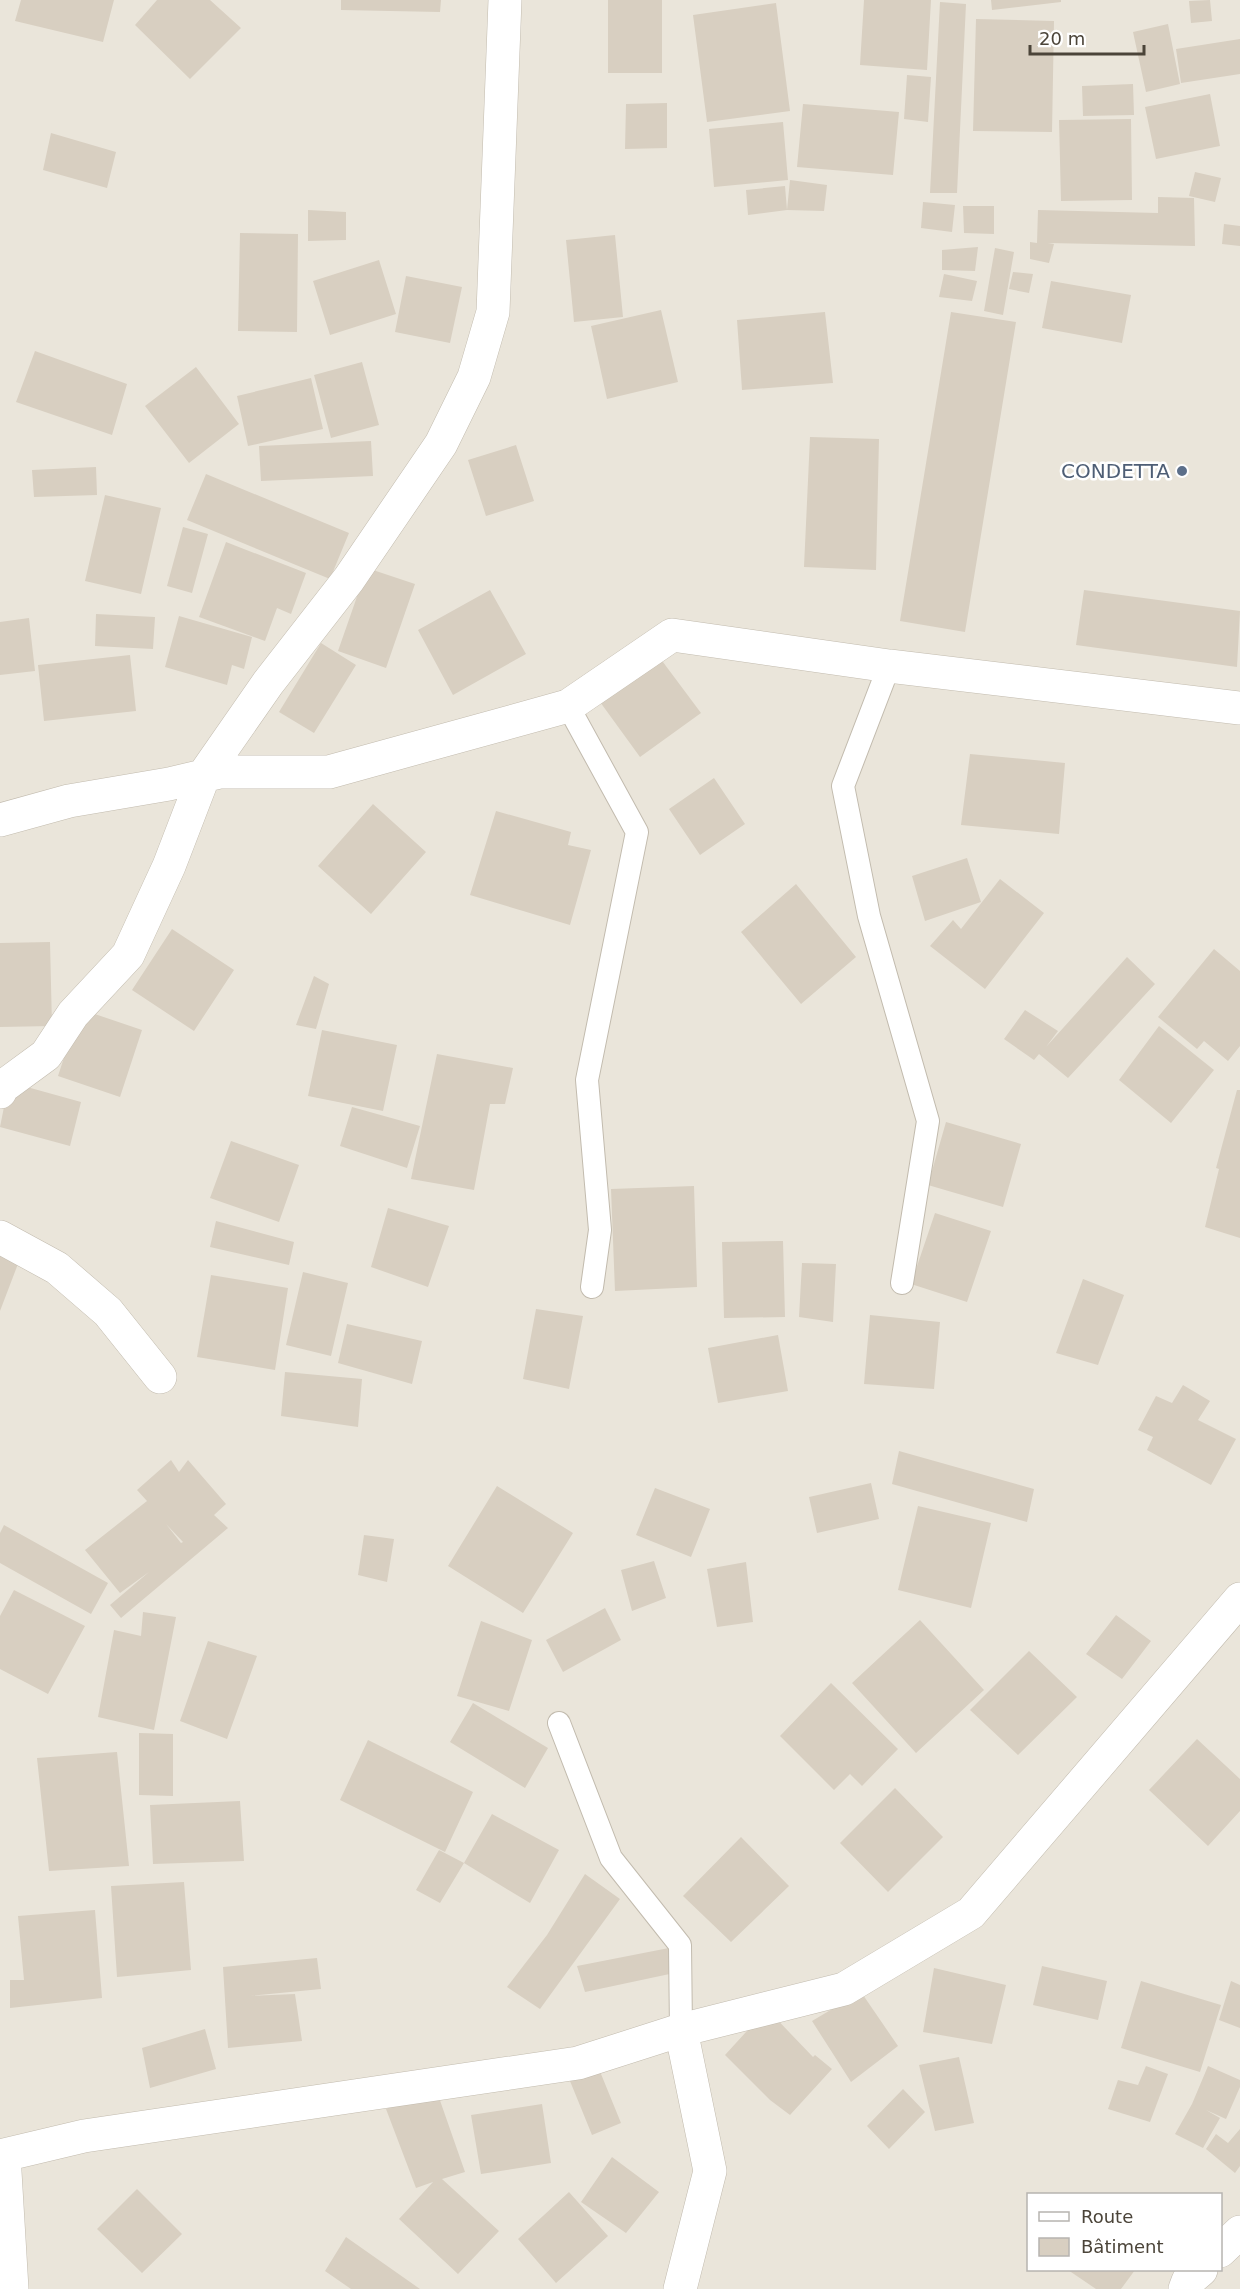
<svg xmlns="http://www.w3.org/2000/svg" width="1240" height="2289" font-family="'DejaVu Sans',sans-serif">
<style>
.residential{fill:#eae5da;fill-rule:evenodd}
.building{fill:#d8cfc1;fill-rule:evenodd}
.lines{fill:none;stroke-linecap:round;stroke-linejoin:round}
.lane-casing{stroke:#c2bbae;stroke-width:24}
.street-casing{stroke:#c2bbae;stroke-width:34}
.lane{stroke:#fff;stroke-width:22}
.street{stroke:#fff;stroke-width:33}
.service-dot{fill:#5c6f8a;stroke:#fff;stroke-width:2}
.labels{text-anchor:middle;stroke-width:5;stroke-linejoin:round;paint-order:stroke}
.service-label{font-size:20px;fill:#4e5e75;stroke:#fff;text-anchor:end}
</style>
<rect width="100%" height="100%" fill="#f6f3ec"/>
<path class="residential" d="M0 0H1240V2289H0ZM1028 2194H1220V2270H1028Z"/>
<path class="building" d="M21 0H114L103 42 15 21Z
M157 0H210L241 28 190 79 135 25Z
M341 0H441L440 12 341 10Z
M608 0H662V73H608Z
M864 0H931L927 70 860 65Z
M991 0H1061V2L992 10Z
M1210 0 1212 21 1191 23 1189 1Z
M940 2 966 4 957 193H930Z
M776 3 790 111 707 122 693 15Z
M976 19 1054 21 1052 132 973 131Z
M1168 24 1180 84 1146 92 1133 32Z
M1240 39V74L1181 83 1176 49Z
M907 75 931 77 928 122 904 119Z
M1133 84 1134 115 1083 116 1082 86Z
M1210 94 1220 146 1156 159 1145 107Z
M667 103V148L625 149 626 104Z
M803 104 899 112 893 175 797 167Z
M1131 119 1132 200 1061 201 1059 120Z
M783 122 788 180 714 187 709 129Z
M51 133 116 152 107 188 43 170Z
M1195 172 1221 178 1215 202 1189 196Z
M790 180 827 185 824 211 787 210Z
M785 186 787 210 748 215 746 190Z
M1158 197 1194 198 1195 246 1048 243 1054 244 1049 263 1030 259V242L1037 243 1038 210 1158 213Z
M923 202 955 205 952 232 921 228Z
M963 206H994V234L964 233Z
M308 210 346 212V240L308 241Z
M1224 224 1240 226V246L1222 244Z
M240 233 298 234 297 332 238 331Z
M615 235 623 317 574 322 566 240Z
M978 247 975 271 942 270V250Z
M995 248 1014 252 1003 315 984 311Z
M379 260 396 314 330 335 313 281Z
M1013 272 1033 274 1029 293 1009 289Z
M944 274 977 281 972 301 939 297Z
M406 276 462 287 450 343 395 332Z
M1051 281 1131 295 1122 343 1042 328Z
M661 310 678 382 607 399 591 326Z
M825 312 833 383 742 390 737 320Z
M951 312 1016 322 965 632 900 621Z
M35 351 127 384 112 435 16 402Z
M362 362 379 425 331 438 314 375Z
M196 367 239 424 189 463 145 406Z
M311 378 323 429 248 446 237 396Z
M810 437 879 439 876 570 804 567Z
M371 441 373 476 261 481 259 446Z
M516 445 534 501 486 516 468 460Z
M96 467 97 495 34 497 32 470Z
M206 474 349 533 330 579 187 520Z
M105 495 161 508 141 594 85 581Z
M183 527 208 534 192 593 167 586Z
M226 542 306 573 291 614 277 608 265 641 199 617Z
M367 568 415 584 386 668 338 651Z
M490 590 526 654 453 695 418 630Z
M1084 590 1240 611 1237 667 1076 645Z
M96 614 155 617 153 649 95 646Z
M179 616 252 637 244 669 232 665 227 685 165 667Z
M29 618 35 671 0 675V622Z
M321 643 356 665 314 733 279 712Z
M654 650 701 713 640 757 595 695Z
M130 655 136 711 44 721 38 665Z
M970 754 1065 763 1059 834 961 825Z
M714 778 745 824 700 855 669 809Z
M373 804 426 852 371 914 318 866Z
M496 811 571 832 568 845 591 850 570 925 470 895Z
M967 858 981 902 925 921 912 876Z
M1000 879 1044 913 985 989 930 946 953 920 961 929Z
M796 884 856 957 801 1004 741 932Z
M172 929 234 970 194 1031 132 990Z
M50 942 52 1026 0 1027V943Z
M1214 949 1240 971V1046L1228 1061 1204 1041 1197 1049 1158 1017Z
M1127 957 1155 984 1068 1078 1039 1054 1034 1060 1004 1039 1025 1010 1058 1031 1046 1047Z
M314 976 329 984 316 1029 296 1025Z
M80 1009 142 1030 120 1097 58 1076Z
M1159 1026 1214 1070 1171 1123 1119 1080Z
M322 1030 397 1045 383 1111 308 1096Z
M437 1054 513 1068 505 1104H490L474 1190 411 1179Z
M9 1082 81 1102 70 1146 0 1127Z
M1237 1090H1240V1238L1205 1227 1219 1169 1216 1168Z
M352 1107 420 1126 407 1168 340 1146Z
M946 1122 1021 1144 1003 1207 928 1185Z
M231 1141 299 1165 279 1222 210 1198Z
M694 1186 697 1287 615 1291 611 1189Z
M388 1208 449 1226 428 1287 371 1267Z
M935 1213 991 1231 967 1302 911 1284Z
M216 1221 294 1242 289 1265 210 1247Z
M783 1241 785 1317 724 1318 722 1242Z
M0 1248 21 1256 0 1311Z
M802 1263 836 1264 833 1322 799 1317Z
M303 1272 348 1283 331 1356 286 1345Z
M211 1275 288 1288 275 1370 197 1357Z
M1083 1279 1124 1295 1098 1365 1056 1353Z
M536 1309 583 1316 569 1389 523 1379Z
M870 1315 940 1322 934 1389 864 1384Z
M347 1324 422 1341 412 1384 338 1363Z
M778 1335 788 1391 718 1403 708 1348Z
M285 1372 362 1379 358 1427 281 1416Z
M1183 1385 1210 1401 1198 1420 1236 1439 1211 1485 1147 1450 1153 1437 1138 1430 1156 1396 1172 1403Z
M899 1451 1034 1489 1027 1522 892 1484Z
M171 1460 179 1472 188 1460 226 1504 214 1515 228 1528 121 1618 110 1605 149 1572 120 1593 85 1550 147 1501 137 1490ZM166 1524 183 1542 181 1543Z
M871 1483 879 1519 817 1533 809 1497Z
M497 1486 573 1533 523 1613 448 1566Z
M655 1488 710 1509 691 1557 636 1535Z
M918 1506 991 1523 971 1608 898 1590Z
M4 1525 108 1583 91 1614 0 1563V1533Z
M364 1535 394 1539 387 1582 358 1575Z
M654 1561 666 1598 632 1611 621 1570Z
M746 1562 753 1622 717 1627 707 1569Z
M14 1590 85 1626 48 1694 0 1669V1616Z
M605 1608 621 1640 563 1672 546 1640Z
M143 1612 176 1617 154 1730 98 1717 114 1630 141 1636Z
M1116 1615 1151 1641 1122 1679 1086 1654Z
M920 1620 984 1690 916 1753 852 1683Z
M481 1621 532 1640 509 1711 457 1696Z
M208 1641 257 1656 227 1739 180 1721Z
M1029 1651 1077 1697 1018 1755 970 1710Z
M831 1683 898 1749 862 1786 850 1774 834 1790 780 1736Z
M473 1703 548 1748 525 1788 450 1742Z
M139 1733 173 1734V1796L139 1795Z
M1197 1739 1240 1779V1811L1208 1846 1149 1790Z
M368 1740 473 1792 445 1852 340 1800Z
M117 1752 129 1866 49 1871 37 1758Z
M895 1788 943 1837 888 1892 840 1843Z
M240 1801 244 1861 153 1864 150 1805Z
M492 1814 559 1850 530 1903 464 1863Z
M741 1837 789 1886 731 1942 683 1896Z
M439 1850 464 1863 440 1903 416 1890Z
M585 1874 620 1899 540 2009 507 1987 547 1935Z
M184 1882 191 1970 117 1977 111 1886Z
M95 1910 102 1998 10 2008V1980H24L18 1916Z
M674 1947 679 1972 585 1992 577 1966Z
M317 1958 321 1989 250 1996 295 1994 302 2041 228 2048 223 1967Z
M1042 1966 1107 1981 1098 2020 1033 2005Z
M934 1968 1006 1985 992 2044 923 2032Z
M1141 1981 1221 2005 1200 2072 1121 2048Z
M1231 1981 1240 1985V2028L1219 2020Z
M861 1992 898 2046 851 2082 812 2021Z
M767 2009 813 2057 815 2055 832 2069 790 2115 770 2100 725 2055Z
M205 2029 216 2069 150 2088 142 2048Z
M959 2057 974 2123 935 2131 919 2065Z
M1146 2066 1168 2074 1150 2122 1108 2109 1118 2080 1138 2085Z
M1208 2066 1240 2080V2087L1226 2119 1206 2110 1220 2118 1203 2148 1175 2134 1192 2104Z
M599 2069 621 2123 592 2135 570 2081Z
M436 2089 465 2172 442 2179 499 2231 458 2274 399 2219 433 2182 416 2188 386 2109Z
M903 2089 925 2112 889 2149 867 2126Z
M542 2104 551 2163 481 2174 471 2115Z
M1240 2129V2166L1235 2173 1206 2149 1216 2134 1228 2143Z
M612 2157 659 2192 626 2233 581 2202Z
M137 2189 182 2234 142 2273 97 2229Z
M569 2192 608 2236 556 2283 518 2239Z
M346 2237 420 2289H351L325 2271Z
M1068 2270H1135L1121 2289H1096Z"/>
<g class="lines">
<defs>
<path id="lane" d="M889 666 843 786 869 916 928 1121 902 1283
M568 706 637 832 587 1080 600 1230 592 1287
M559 1723 611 1858 680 1945 681 2030"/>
<path id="street" d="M0 820 69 801 169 784 220 772H329L568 706 672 635 889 666 1240 708
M0 1092 1 1088 46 1055 73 1014 128 955 169 866 204 775 268 683 349 579 441 444 474 377 493 312 505 0
M0 1237 57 1268 108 1312 160 1377
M4 2155 12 2289
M0 2156 84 2136 578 2063 681 2030 844 1989 971 1913 1240 1599
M1220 2251 1240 2232
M680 2289 710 2171 681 2030
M1185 2289 1188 2281 1201 2270"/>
</defs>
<use href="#lane" class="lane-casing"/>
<use href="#street" class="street-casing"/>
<use href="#lane" class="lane"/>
<use href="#street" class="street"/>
</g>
<circle class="service-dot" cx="1182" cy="471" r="6"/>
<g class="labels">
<g class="service-label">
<text x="1170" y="478">CONDETTA</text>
</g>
</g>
<rect x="1027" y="2193" width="195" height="78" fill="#ffffff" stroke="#b7b4b0" stroke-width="1.5"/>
<rect x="1039" y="2212" width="30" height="9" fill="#ffffff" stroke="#b7b4b0" stroke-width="1.5"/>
<text x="1081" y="2223" font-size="18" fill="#4b4439">Route</text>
<rect x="1039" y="2238" width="30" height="18" fill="#d8cfc1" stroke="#b7b4b0" stroke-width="1.5"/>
<text x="1081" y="2253" font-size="18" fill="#4b4439">Bâtiment</text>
<path d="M1030 45v9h114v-9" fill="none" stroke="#4b4439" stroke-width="3"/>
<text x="1039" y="45" font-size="18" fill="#4b4439" stroke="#ffffff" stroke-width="4.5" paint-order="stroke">20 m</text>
</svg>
